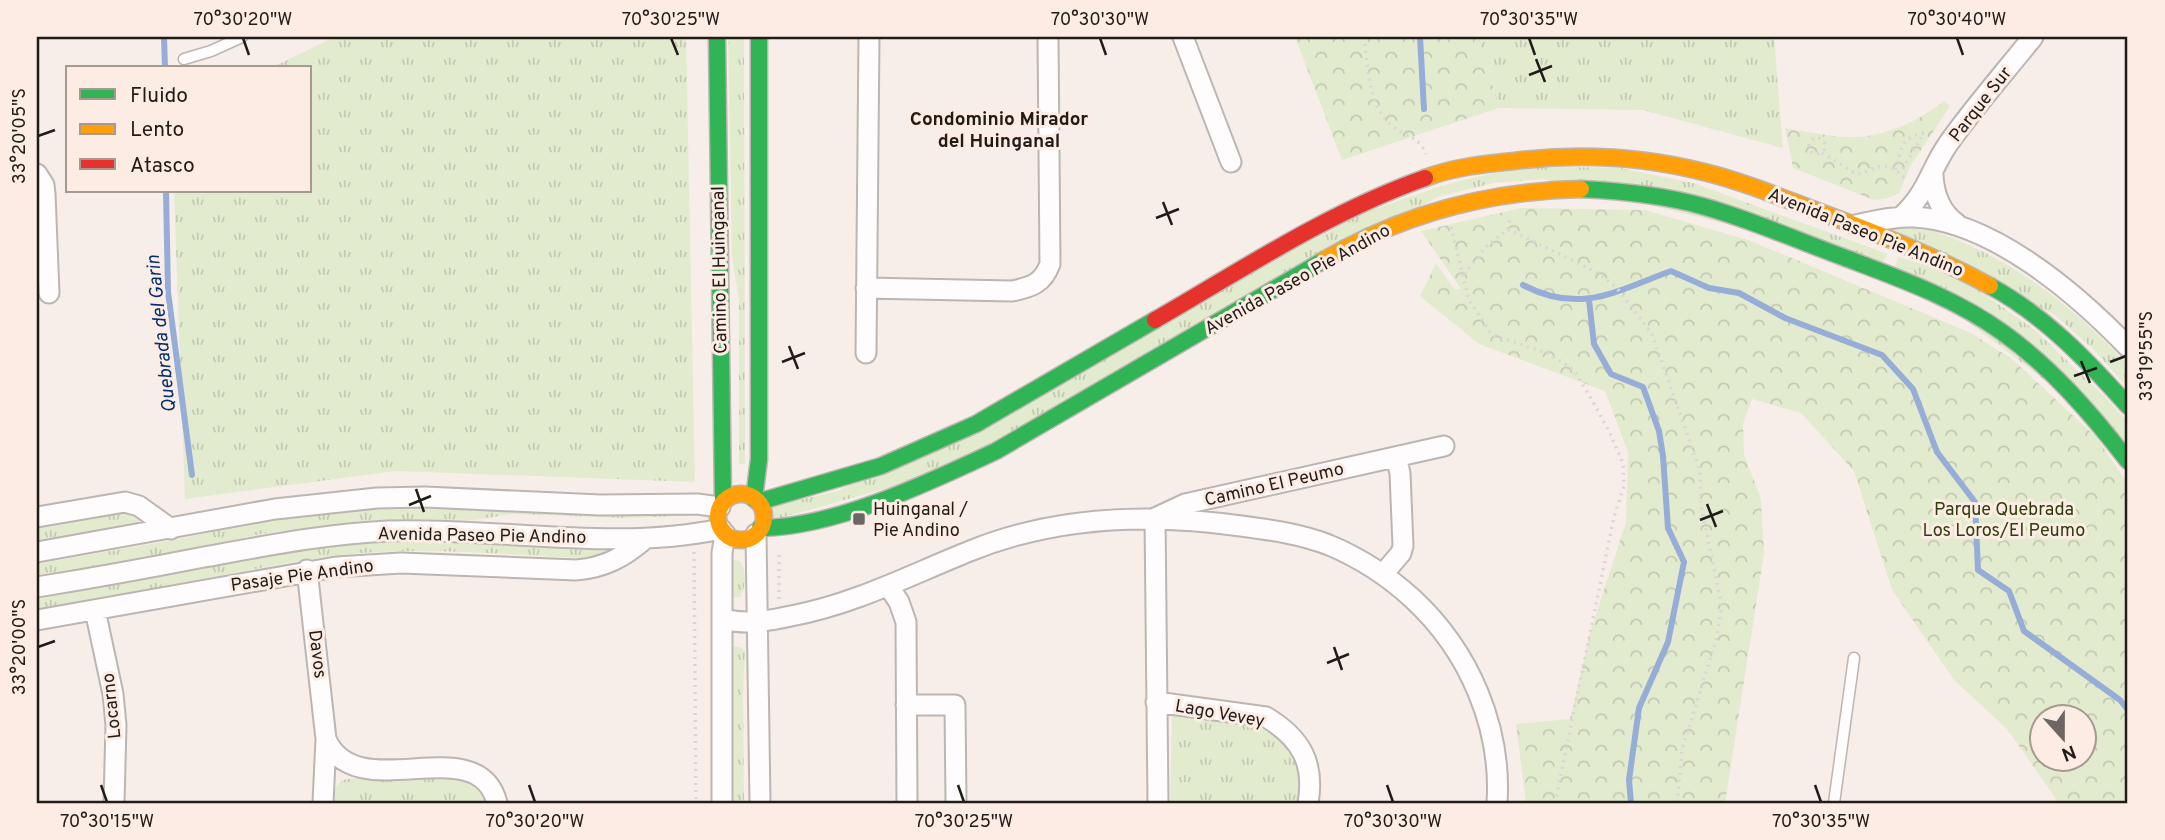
<svg xmlns="http://www.w3.org/2000/svg" width="2165" height="840" font-family="Overpass,sans-serif">
<style>
.grass{fill:url(#grass-tufts)}
.forest{fill:url(#forest-crowns);fill-rule:evenodd}
.lines{fill:none;stroke-linecap:round;stroke-linejoin:round}
.stream{stroke:#96aed7;stroke-width:6}
.lane-casing{stroke:#bcb5b1;stroke-width:13}
.street-casing{stroke:#bcb5b1;stroke-width:23}
.fast-casing{stroke:#bcb5b1;stroke-width:19}
.slow-casing{stroke:#bcb5b1;stroke-width:19}
.jam-casing{stroke:#bcb5b1;stroke-width:19}
.path{stroke:#d9d6d5;stroke-width:3.5;stroke-dasharray:2 5;stroke-linecap:butt}
.lane{stroke:#fefcfc;stroke-width:10}
.street{stroke:#fefcfc;stroke-width:19}
.fast{stroke:#30b455;stroke-width:16}
.slow{stroke:#ff9f0a;stroke-width:16}
.jam{stroke:#e5322d;stroke-width:16}
.ticks{fill:none;stroke:#221c19;stroke-width:2.5}
.poi-dot{fill:#6d6662;stroke:#fdece3;stroke-width:2.5}
.labels{text-anchor:middle;stroke-width:6;stroke-linejoin:round;paint-order:stroke}
.street-label{font-size:18px;fill:#221c19;stroke:#fdece3}
.poi-label{font-size:18px;fill:#221c19;stroke:#fdece3;text-anchor:start}
.park-label{font-size:18px;fill:#2d3f0c;stroke:#fdece3}
.neighbourhood-label{font-size:19px;font-weight:bold;fill:#221c19;stroke:#fdece3}
.water-label{font-size:19px;font-style:italic;fill:#002e74;stroke:#fdece3}
.neatline{fill:none;stroke:#221c19;stroke-width:2.5}
.ticks-label{font-size:18px;text-anchor:middle;fill:#221c19}
</style>
<defs>
<pattern id="grass-tufts" width="24" height="20" patternUnits="userSpaceOnUse" patternTransform="scale(1.75)"><rect width="24" height="20" fill="#e3ebcf"/><path d="M3 7l-1-3M5 7V3M7 7l1-3M15 17l-1-3M17 17v-4M19 17l1-3" fill="none" stroke="#c2c9b1"/></pattern>
<pattern id="forest-crowns" width="20" height="18" patternUnits="userSpaceOnUse" patternTransform="scale(1.75)"><rect width="20" height="18" fill="#e3ebcf"/><path d="M2 6a3 3 0 1 1 6 0M12 15a3 3 0 1 1 6 0" fill="none" stroke="#c2c9b1"/></pattern>
</defs>
<rect width="100%" height="100%" fill="#f7eee9"/>
<path class="grass" d="M334 37H686L695 482 396 471 185 499 174 191H310V68H271Z
M728 37H744L745 464H739V300L732 257Z
M1478 37H1774L1783 148 1643 110 1499 108Z
M1621 168 1693 183 1888 254 1882 263 1545 179 1493 183 1438 197 987 446 891 487 773 520 768 514 773 506 838 491 1362 214C1416 194 1471 173 1529 169 1559 166 1590 168 1621 168Z
M1915 226C1998 247 2071 303 2128 365V388L2093 349 2055 315 1891 229Z
M1898 257 1935 267 1967 282 2035 330 2107 399 2128 423V443L1895 267Z
M444 507 590 515 684 514 683 516 625 518 512 514 475 520 415 519 364 521 267 533 136 559 37 576V564L184 538 277 518 362 510Z
M121 509 150 521 37 541V524Z
M408 540 611 549 595 559C523 556 449 548 377 552 319 555 261 568 204 579 148 590 93 600 37 610V599L293 550Z
M731 560 740 561C747 571 746 587 740 597H732L729 593Z
M732 646 740 647 745 651 743 692 744 803H730L728 651Z
M1172 714C1212 719 1288 717 1300 765 1303 776 1300 792 1300 803H1170Z
M401 777C421 778 465 774 479 789 483 793 486 799 489 803H334C334 792 334 784 346 779Z"/>
<path class="forest" d="M1295 37H1478L1499 108 1342 160Z
M1944 101 1950 106 1911 165 1899 193 1888 198 1874 200 1793 168 1785 128C1805 131 1826 136 1846 137 1881 139 1917 122 1944 101Z
M1521 208 1645 210 1751 241 1971 333 2012 359 2096 437 2128 484V803H2059L2007 729 1954 680 1892 590 1854 471 1801 413 1752 399 1743 424 1744 454 1761 499 1764 554 1725 803H1526L1516 724 1570 719 1590 633 1626 522 1628 452 1605 391 1479 344 1420 296 1436 263 1454 289H1461L1421 231ZM2042 718H2084V760H2042Z"/>
<g class="lines">
<path class="stream" d="M164 37 165 68
M1420 37 1424 109
M166 191 168 292 192 475
M1523 285C1580 315 1616 291 1671 271L1709 288 1739 293 1785 318 1882 355 1913 389 1937 452 1975 502 1978 570 2009 591 2024 631 2120 700 2128 710
M1589 300 1594 344 1611 374 1643 387 1659 431 1663 456 1668 528 1684 562 1668 642 1639 708 1629 780 1631 803"/>
<defs>
<path id="lane" d="M184 59 211 51 242 37
M1834 803 1854 658"/>
<path id="street" d="M1183 37 1231 162
M37 174 44 185 45 194 49 293
M1933 175C1934 195 1940 212 1957 224
M1901 217C1928 192 1929 172 1948 144 1974 107 2005 72 2033 37
M1855 225C1875 221 1894 216 1914 217 1992 221 2076 293 2128 347
M866 288 1012 291C1032 287 1043 283 1050 264L1048 37
M866 353 869 37
M37 517 125 502 139 506 171 529
M756 534 760 803
M37 552 275 509 377 498 425 497 600 505 697 504 720 507
M307 570 326 739 323 803
M1383 574 1401 553 1403 546 1400 473 1396 457
M37 587C93 578 148 568 204 557 265 546 325 534 388 531 499 527 611 552 721 529
M889 587 899 602 906 622 907 803
M95 610 113 694 116 725 114 803
M723 619C746 625 768 621 791 616 855 604 910 575 970 551 1056 516 1150 513 1241 526 1271 530 1301 534 1329 545 1360 558 1388 576 1413 599 1469 651 1502 727 1497 803
M37 620 336 567 401 563 576 570C604 568 624 557 645 539
M1156 702 1266 717C1301 738 1315 763 1308 803
M906 705H955L956 803
M326 739C356 809 478 727 497 803
M722 803V553L725 534
M1158 803 1155 518 1185 504 1444 446"/>
<path id="fast" d="M717 37 723 502
M1581 189C1622 191 1663 195 1702 206 1750 219 1796 240 1843 257 1898 278 1953 297 2002 332 2051 367 2091 413 2128 461
M1990 286C2044 315 2088 361 2128 406
M754 499 759 459V37
M758 502 881 466 976 424 1155 320
M760 528C833 528 930 482 996 451L1324 260"/>
<path id="slow" d="M1425 178C1454 167 1484 164 1514 161 1577 153 1642 156 1704 172 1745 182 1785 199 1825 214 1881 235 1937 257 1990 286
M1324 260C1404 213 1489 191 1581 189
M718 517a23 23 0 1 1 46 0a23 23 0 1 1-46 0Z"/>
<path id="jam" d="M1155 320C1243 269 1329 212 1425 178"/>
</defs>
<use href="#lane" class="lane-casing"/>
<use href="#street" class="street-casing"/>
<use href="#fast" class="fast-casing"/>
<use href="#slow" class="slow-casing"/>
<use href="#jam" class="jam-casing"/>
<path class="path" d="M1364 37C1368 66 1368 106 1392 126 1406 138 1417 134 1426 154
M1809 146a8 8 0 1 1 16 0a8 8 0 1 1-16 0Z
M1822 153 1853 172 1861 174C1882 163 1890 162 1907 181
M1895 170C1902 152 1899 137 1924 133L1900 173
M1451 227 1469 300 1492 335 1548 353 1574 370 1593 402 1610 433 1623 463 1624 486 1614 517 1555 803
M1508 229 1596 272 1616 287 1652 334 1700 471 1701 506 1722 606 1716 640 1682 750 1677 803
M1464 274 1485 248 1508 229 1510 218
M694 552 696 803
M779 599V551"/>
<use href="#lane" class="lane"/>
<use href="#street" class="street"/>
<use href="#fast" class="fast"/>
<use href="#slow" class="slow"/>
<use href="#jam" class="jam"/>
</g>
<path class="ticks" d="M243 38 249 55M671 38 678 55M1100 38 1106 55M1529 38 1535 55M1957 38 1963 55M1536 59 1545 82M1529 75 1552 66M38 136 55 130M1163 202 1172 225M1156 218 1179 209M789 346 798 369M2081 361 2090 383M782 362 805 353M2110 362 2126 356M2074 376 2097 368M416 489 424 512M1707 504 1716 527M409 505 431 496M1700 520 1723 511M38 647 55 641M1334 647 1342 670M1327 663 1349 654M101 785 107 802M529 785 535 802M958 785 964 802M1387 785 1393 802M1815 785 1821 802"/>
<rect class="poi-dot" x="852" y="512" width="14" height="14" rx="3.5"/>
<g class="labels">
<g class="street-label">
<text transform="translate(1980 104) rotate(-52)" y="6">Parque Sur</text>
<text transform="translate(1866 232) rotate(22)" y="6">Avenida Paseo Pie Andino</text>
<text transform="translate(719 270) rotate(-91)" y="6">Camino El Huinganal</text>
<text transform="translate(1297 279) rotate(-29)" y="6">Avenida Paseo Pie Andino</text>
<text transform="translate(1274 484) rotate(-13)" y="6">Camino El Peumo</text>
<text transform="translate(482 535) rotate(1)" y="6">Avenida Paseo Pie Andino</text>
<text transform="translate(302 575) rotate(-8)" y="6">Pasaje Pie Andino</text>
<text transform="translate(318 654) rotate(83)" y="6">Davos</text>
<text transform="translate(111 706) rotate(-96)" y="6">Locarno</text>
<text transform="translate(1220 713) rotate(10)" y="6">Lago Vevey</text>
</g>
<g class="poi-label">
<text x="873" y="515">Huinganal /<tspan x="873" dy="21">Pie Andino</tspan></text>
</g>
<g class="park-label">
<text x="2004" y="515">Parque Quebrada<tspan x="2004" dy="21">Los Loros/El Peumo</tspan></text>
</g>
<g class="neighbourhood-label">
<text x="999" y="125">Condominio Mirador<tspan x="999" dy="22">del Huinganal</tspan></text>
</g>
<g class="water-label">
<text transform="translate(160 334) rotate(-96)" y="7">Quebrada del Garin</text>
</g>
</g>
<rect width="2165" height="840" fill="none" stroke="#fdece3" stroke-width="77"/>
<rect x="66" y="66" width="245" height="126" fill="#fdece3" stroke="#a59992" stroke-width="2"/>
<rect x="80" y="89" width="35" height="10" fill="#30b455" stroke="#a59992" stroke-width="2"/>
<text x="130" y="102" font-size="21" fill="#221c19">Fluido</text>
<rect x="80" y="124" width="35" height="10" fill="#ff9f0a" stroke="#a59992" stroke-width="2"/>
<text x="130" y="136" font-size="21" fill="#221c19">Lento</text>
<rect x="80" y="159" width="35" height="10" fill="#e5322d" stroke="#a59992" stroke-width="2"/>
<text x="130" y="172" font-size="21" fill="#221c19">Atasco</text>
<g transform="translate(2063 738) rotate(159)"><circle r="33" fill="#fdece3" stroke="#a59992" stroke-width="2"/>
<path d="M0-5L12 26L0 18L-12 26Z" fill="#6d6662"/>
<text y="-10" font-size="19" font-weight="bold" text-anchor="middle" fill="#221c19">N</text>
</g>
<rect x="38" y="38" width="2088" height="764" class="neatline"/>
<g class="ticks-label">
<text x="243" y="25">70°30'20"W</text>
<text x="671" y="25">70°30'25"W</text>
<text x="1100" y="25">70°30'30"W</text>
<text x="1529" y="25">70°30'35"W</text>
<text x="1957" y="25">70°30'40"W</text>
<text transform="translate(19 136) rotate(-90)" y="6">33°20'05"S</text>
<text transform="translate(2146 356) rotate(-90)" y="6">33°19'55"S</text>
<text transform="translate(19 647) rotate(-90)" y="6">33°20'00"S</text>
<text x="107" y="827">70°30'15"W</text>
<text x="535" y="827">70°30'20"W</text>
<text x="964" y="827">70°30'25"W</text>
<text x="1393" y="827">70°30'30"W</text>
<text x="1821" y="827">70°30'35"W</text>
</g>
</svg>
